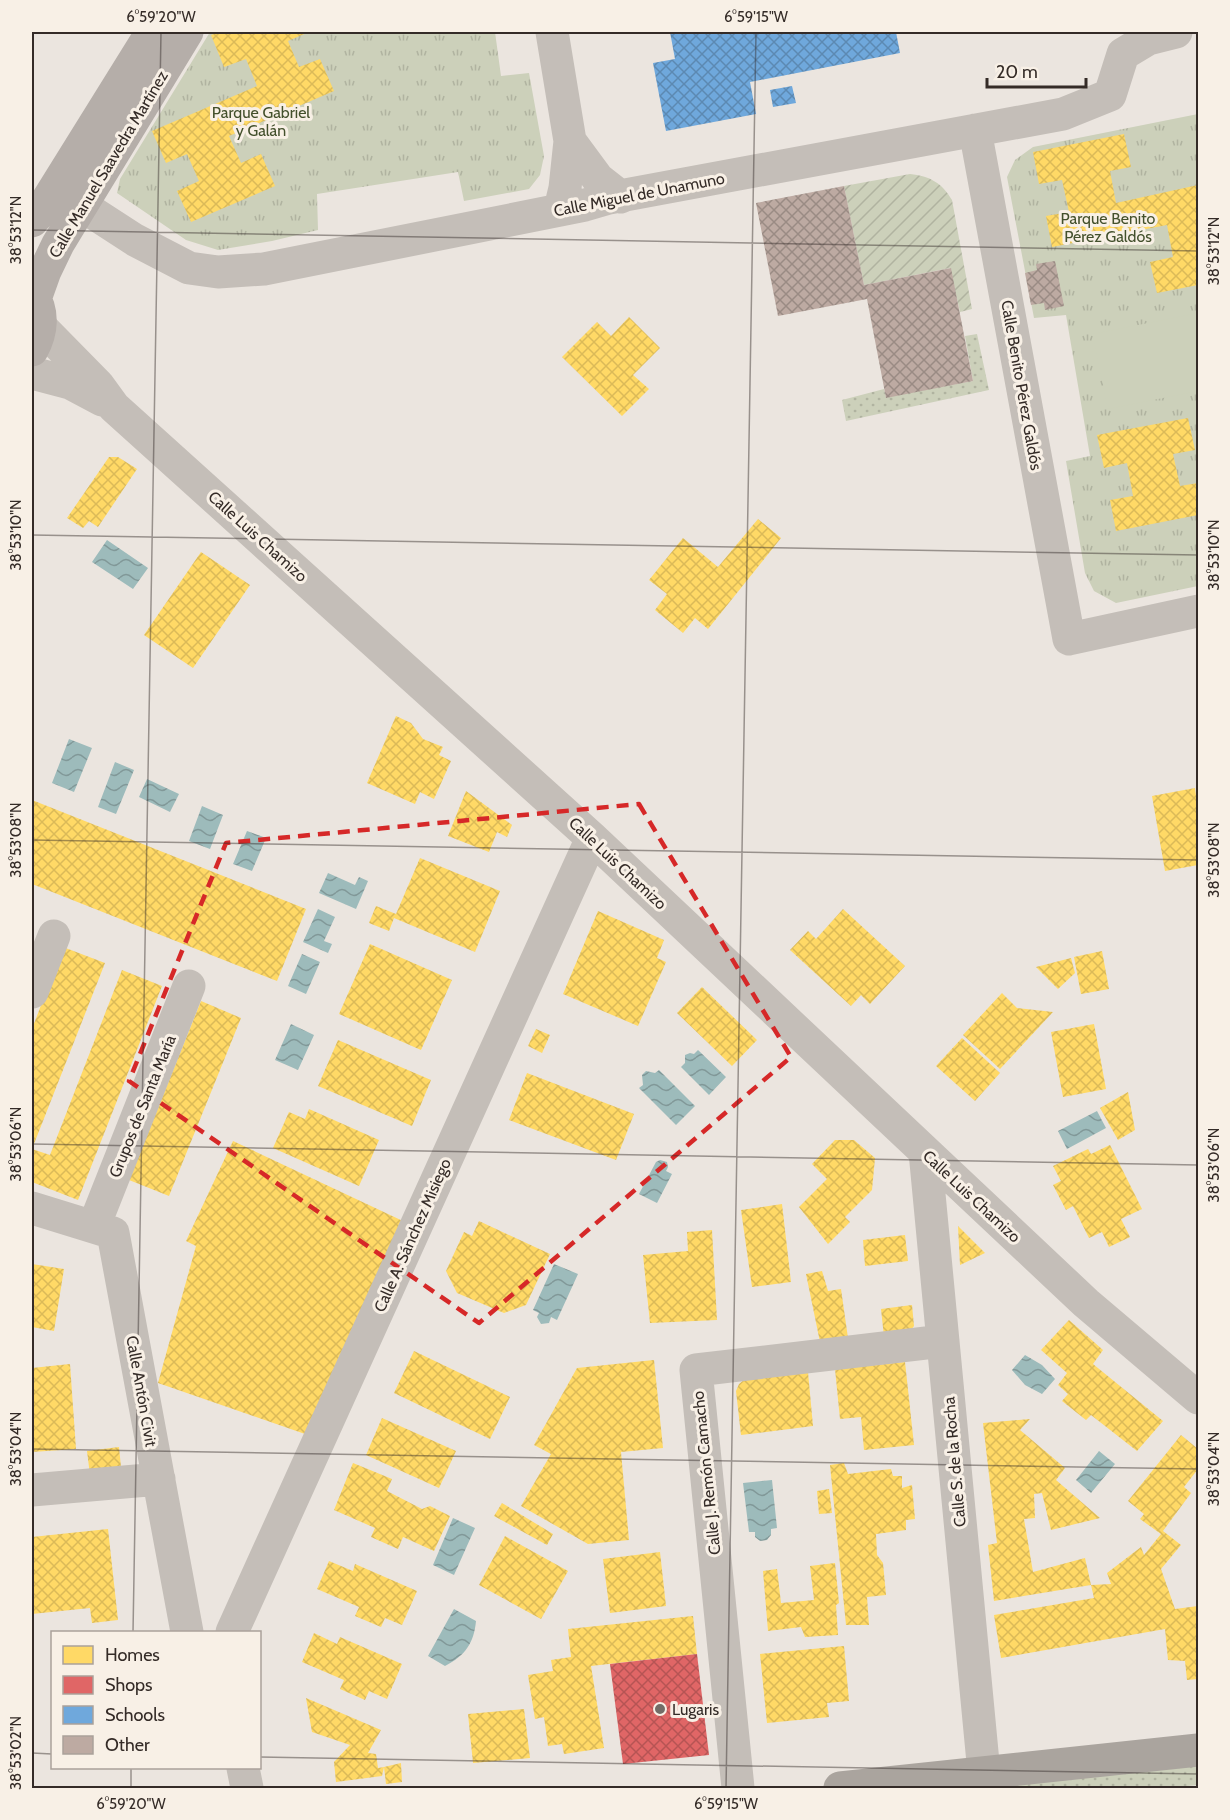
<svg xmlns="http://www.w3.org/2000/svg" width="1230" height="1820" font-family="Cabin,sans-serif">
<style>
.grass{fill:url(#grass-dots)}
.park{fill:url(#park-tufts)}
.garden{fill:url(#garden-furrows)}
.pitch{fill:#ccd0ba}
.water{fill:url(#water-waves)}
.homes{fill:url(#homes-cross-hatch)}
.shops{fill:url(#shops-cross-hatch)}
.schools{fill:url(#schools-cross-hatch)}
.building{fill:url(#building-cross-hatch)}
.lines{fill:none;stroke-linecap:round;stroke-linejoin:round}
.street{stroke:#c4beb8;stroke-width:33}
.secondary{stroke:#b5aea9;stroke-width:33}
.highway{stroke:#aaa49e;stroke-width:33}
.marked{fill:none;stroke:#d62828;stroke-width:4.5;stroke-dasharray:12 8;stroke-linejoin:round}
.ticks{fill:none;stroke:#342b27;stroke-width:1.5;stroke-opacity:0.45}
.poi-dot{fill:#746c67;stroke:#f8f0e6;stroke-width:2}
.labels{text-anchor:middle;stroke-width:6;stroke-linejoin:round;paint-order:stroke}
.park-label{font-size:16px;fill:#43502c;stroke:#f8f0e6}
.street-label{font-size:16px;fill:#342b27;stroke:#f8f0e6}
.poi-label{font-size:16px;fill:#342b27;stroke:#f8f0e6;text-anchor:start}
.neatline{fill:none;stroke:#342b27;stroke-width:2}
.ticks-label{font-size:15px;text-anchor:middle;fill:#342b27}
</style>
<defs>
<pattern id="grass-dots" width="8" height="8" patternUnits="userSpaceOnUse" patternTransform="scale(1.5)"><rect width="8" height="8" fill="#ccd0ba"/><path d="M2 2h.1M6 6h.1" fill="none" stroke="#b0b3a0" stroke-width="1.8" stroke-linecap="round"/></pattern>
<pattern id="park-tufts" width="24" height="20" patternUnits="userSpaceOnUse" patternTransform="scale(1.5)"><rect width="24" height="20" fill="#ccd0ba"/><path d="M3 7l-1-3M5 7V3M7 7l1-3M15 17l-1-3M17 17v-4M19 17l1-3" fill="none" stroke="#b0b3a0"/></pattern>
<pattern id="garden-furrows" width="10" height="10" patternUnits="userSpaceOnUse" patternTransform="scale(1.5)"><rect width="10" height="10" fill="#ccd0ba"/><path d="M-1 1l2-2M0 10L10 0M9 11l2-2" fill="none" stroke="#b0b3a0"/></pattern>
<pattern id="water-waves" width="16" height="10" patternUnits="userSpaceOnUse" patternTransform="scale(1.5)"><rect width="16" height="10" fill="#9dbbbb"/><path d="M0 5q4-4 8 0t8 0" fill="none" stroke="#819898"/></pattern>
<pattern id="homes-cross-hatch" width="8" height="8" patternUnits="userSpaceOnUse" patternTransform="scale(1.5)"><rect width="8" height="8" fill="#ffd966"/><path d="M0 0l8 8M0 8l8-8" fill="none" stroke="#dbba58"/></pattern>
<pattern id="shops-cross-hatch" width="8" height="8" patternUnits="userSpaceOnUse" patternTransform="scale(1.5)"><rect width="8" height="8" fill="#e06666"/><path d="M0 0l8 8M0 8l8-8" fill="none" stroke="#b65454"/></pattern>
<pattern id="schools-cross-hatch" width="8" height="8" patternUnits="userSpaceOnUse" patternTransform="scale(1.5)"><rect width="8" height="8" fill="#6fa8dc"/><path d="M0 0l8 8M0 8l8-8" fill="none" stroke="#5c89b2"/></pattern>
<pattern id="building-cross-hatch" width="8" height="8" patternUnits="userSpaceOnUse" patternTransform="scale(1.5)"><rect width="8" height="8" fill="#bdaaa2"/><path d="M0 0l8 8M0 8l8-8" fill="none" stroke="#9a8b84"/></pattern>
</defs>
<rect width="100%" height="100%" fill="#ebe5df"/>
<path class="grass" d="M977 334 989 390 846 421 842 400 884 389 886 397 973 381 965 336Z
M1198 1763V1785L1168 1788H965Z"/>
<path class="park" d="M210 32H495L501 76 529 73 544 156 540 175 529 189 464 201 458 172 317 194 318 230 272 241 218 250 186 240 117 193 120 179Z
M1198 114V586L1116 603 1094 591 1085 573 1066 461 1090 456 1066 315 1034 318 1007 177 1015 160 1033 147Z"/>
<path class="garden" d="M910 174C930 176 942 183 952 200L972 309 960 312 950 268 864 285 844 186Z"/>
<path class="pitch" d="M1198 313V391L1108 409 1093 334Z"/>
<path class="water" d="M107 540 148 568 133 589 92 562Z
M69 739 92 748 74 792 52 783Z
M115 762 134 770 116 814 98 807Z
M147 779 179 794 170 812 139 797Z
M202 806 223 815 210 849 189 841Z
M247 831 266 838 252 871 233 864Z
M328 873 355 885 359 877 368 881 356 909 319 893Z
M318 909 335 917 324 941 332 944 328 953 303 942Z
M302 954 320 962 306 994 288 986Z
M291 1024 314 1035 298 1070 275 1060Z
M698 1050 726 1077 709 1095 681 1067 685 1063V1055L690 1053 694 1054Z
M659 1070 695 1106 676 1125 639 1088 643 1085 642 1075 646 1071 655 1073Z
M1097 1111 1106 1128 1067 1149 1058 1131Z
M660 1160 667 1162 668 1167 666 1171 672 1174 657 1203 639 1194 656 1162Z
M554 1264 578 1274 557 1320 551 1317 549 1323 541 1324 537 1317 539 1313 533 1310Z
M1025 1355 1042 1365 1055 1379 1042 1394 1025 1385 1012 1370Z
M1099 1451 1115 1464 1091 1493 1076 1480Z
M772 1480 777 1528 771 1529V1535L767 1540 760 1541 755 1537V1532H749L743 1483Z
M453 1518 475 1528 454 1575 433 1565Z
M454 1609 476 1621C474 1643 465 1656 445 1666L428 1656Z"/>
<path class="homes" d="M220 32H309L288 41 299 67 320 59 334 91 229 136 241 163 261 154 275 186 191 222 177 191 199 181 187 154 166 163 152 131 257 86 246 59 224 67 211 35Z
M1124 134 1131 167 1110 171 1116 203 1198 185V285L1157 293 1150 262 1173 257 1167 225 1052 247 1046 216 1069 212 1062 180 1039 184 1033 152Z
M629 317 660 348 633 375 649 389 622 416 562 357 597 322 611 336Z
M1188 418 1195 450 1173 454 1180 486 1198 483V515L1116 531 1110 500 1133 496 1127 463 1104 468 1097 435Z
M109 457H118L137 469 98 527 89 521 83 528 67 518Z
M758 519 781 538 708 629 695 618 683 633 655 610 667 594 649 580 683 538 718 567Z
M201 552 250 585 193 668 144 635Z
M396 716 411 723 423 739 443 747 439 755 451 761 434 799 420 792 415 804 367 783Z
M1195 788 1198 811V865L1165 871 1152 796Z
M466 791 512 825 507 837 497 832 489 852 448 836Z
M32 800 306 909 277 981 32 884Z
M420 858 500 891 475 952 394 918 389 931 369 923 376 906 396 914Z
M843 909 905 966 870 1004 861 995 851 1006 790 950 808 931 816 939Z
M598 911 664 940 657 958 666 962 638 1026 563 994Z
M370 944 452 980 421 1050 339 1014Z
M63 947 105 963 32 1149 50 1155 122 970 162 986 78 1200 32 1182V1029Z
M1102 951 1109 989 1081 994 1074 957Z
M1071 958 1075 973 1058 989 1036 967Z
M702 987 757 1040 732 1066 677 1013Z
M1002 993 1017 1008 1053 1012 1000 1069 963 1035Z
M201 1001 241 1018 169 1196 129 1180Z
M1094 1024 1106 1089 1063 1097 1051 1032Z
M536 1029 550 1035 542 1053 528 1046Z
M962 1038 1000 1073 975 1101 936 1066Z
M338 1040 431 1080 412 1126 318 1086Z
M527 1073 634 1114 616 1160 509 1120Z
M1128 1092 1135 1130 1118 1140 1100 1108Z
M309 1109 379 1140 359 1186 273 1148 289 1112 305 1119Z
M835 1140H854L875 1158 872 1190 845 1217 850 1222 828 1244 799 1207 827 1179 812 1164Z
M233 1141 405 1222 305 1434 158 1383 196 1246 186 1241Z
M1110 1145 1142 1209 1121 1219 1130 1237 1109 1247 1102 1232 1089 1238 1073 1206 1066 1210 1053 1185 1061 1181 1053 1166 1088 1149 1091 1154Z
M782 1204 791 1282 752 1287 741 1210Z
M479 1221 550 1254 526 1305 504 1313 457 1293 446 1271 464 1232 472 1236Z
M958 1226 985 1253 960 1265Z
M712 1230 717 1320 650 1323 643 1255 688 1251 687 1232Z
M905 1235 908 1261 865 1266 863 1240Z
M32 1264 64 1269 54 1331 32 1327Z
M822 1271 828 1291 841 1289 848 1338 820 1342 806 1274Z
M912 1305 914 1326 908 1334 884 1337 881 1309Z
M1069 1320 1103 1350 1093 1364 1163 1421 1137 1451 1091 1415 1086 1420 1062 1401 1068 1394 1058 1385 1067 1373 1041 1350Z
M414 1351 510 1397 490 1439 394 1393Z
M654 1360 663 1448 621 1452 629 1540 588 1544 521 1506 551 1454 534 1445 577 1368Z
M905 1362 914 1445 864 1450 861 1417 840 1419 835 1369Z
M70 1364 76 1449 32 1452V1368Z
M808 1372 813 1426 741 1435 736 1391 739 1384 745 1379Z
M382 1418 456 1451 439 1488 366 1455Z
M1030 1419 1020 1430 1065 1468 1056 1480 1100 1518 1051 1530 1042 1493 1034 1494 1035 1518 1024 1519 1033 1572 1085 1558 1091 1585 994 1601 988 1545 997 1543 983 1423Z
M1181 1435 1198 1449V1469L1184 1487 1191 1493 1163 1531 1181 1545 1161 1569 1175 1609 1198 1606V1679L1187 1680 1185 1661 1168 1660 1165 1629 1001 1658 994 1615 1094 1598 1091 1585 1111 1584 1107 1573 1141 1547 1144 1555 1161 1534 1140 1519 1144 1514 1128 1501Z
M119 1447 121 1467 90 1475 87 1451Z
M353 1463 392 1479 387 1491 422 1509 430 1506 450 1516 434 1551 403 1537 398 1549 371 1537 375 1528 334 1510Z
M844 1463 848 1474 891 1469 893 1476H902V1488L912 1485 915 1519 906 1520V1530L876 1534 877 1555 883 1563 886 1595 867 1597 869 1625H846L830 1465Z
M829 1489 832 1513 819 1514 817 1491Z
M502 1503 553 1534 547 1545 494 1516Z
M108 1529 118 1620 92 1623 90 1608 32 1614V1537Z
M505 1536 568 1571 541 1619 479 1585Z
M660 1552 666 1606 610 1613 603 1559Z
M329 1561 353 1571 355 1564 417 1591 402 1625 385 1618 381 1627 355 1616 359 1607 317 1589Z
M835 1563 839 1603 836 1605 838 1635 805 1637 801 1627 768 1631 763 1571 777 1569 781 1603 814 1600 810 1566Z
M693 1616 697 1654 591 1666 604 1748 564 1754 562 1744 548 1746 544 1717 535 1719 528 1675 553 1671 551 1660 571 1657 568 1629Z
M314 1633 337 1644 340 1637 402 1664 387 1699 369 1691 365 1700 340 1689 344 1680 302 1662Z
M844 1646 849 1701 827 1703 829 1717 767 1723 760 1654Z
M306 1698 381 1730 368 1753 376 1754 378 1768 384 1767 382 1776 336 1782 334 1762 350 1745 312 1732Z
M524 1709 530 1758 473 1763 468 1714Z
M401 1763 402 1782 386 1784 384 1767Z"/>
<path class="shops" d="M697 1654 709 1755 623 1764 610 1664Z"/>
<path class="schools" d="M670 32H896L900 53 750 82 756 114 666 131 653 63 675 59Z
M792 86 796 103 773 107 770 90Z"/>
<path class="building" d="M844 186 864 285 951 268 973 381 886 398 867 299 778 316 756 203Z
M1055 261 1064 306 1045 310 1044 303 1031 305 1025 273 1037 270 1036 264Z"/>
<g class="lines">
<path class="street" d="M552 32 570 141 565 188 560 209
M975 130 1069 639 1198 611
M570 141 598 179 621 197
M81 205 135 240 189 268 218 272 264 269 585 205 609 198 1063 114 1110 95 1123 54 1148 39 1176 32
M40 326 98 385 114 407 592 838 1086 1303 1198 1398
M32 373 70 383 102 400
M32 992 54 936
M925 1152 984 1773
M32 1208 113 1233 187 1632
M94 1226 189 986
M32 1490 159 1479
M232 1632 592 838
M243 1768 247 1788
M738 1788 696 1370 943 1341"/>
<path class="secondary" d="M32 221 40 212 152 32
M32 294C44 312 42 332 32 350
M35 299 45 271 58 244 187 32"/>
<path class="highway" d="M840 1788 1198 1750"/>
</g>
<path class="marked" d="M639 804 791 1057 479 1323 129 1081 226 843Z"/>
<path class="ticks" d="M32 230 1198 251M32 535 1198 555M32 840 1198 860M32 1144 1198 1165M32 1449 1198 1469M133 1632 161 32M32 1753 52 1754M260 1757 1198 1774M131 1788V1768M726 1788 756 32"/>
<circle class="poi-dot" cx="660" cy="1709" r="6"/>
<g class="labels">
<g class="park-label">
<text x="261" y="118">Parque Gabriel<tspan x="261" dy="18">y Galán</tspan></text>
<text x="1108" y="224">Parque Benito<tspan x="1108" dy="18">Pérez Galdós</tspan></text>
</g>
<g class="street-label">
<text transform="translate(108 164) rotate(-59)" y="6">Calle Manuel Saavedra Martínez</text>
<text transform="translate(639 194) rotate(-11)" y="6">Calle Miguel de Unamuno</text>
<text transform="translate(1022 385) rotate(80)" y="6">Calle Benito Pérez Galdós</text>
<text transform="translate(258 536) rotate(42)" y="6">Calle Luis Chamizo</text>
<text transform="translate(618 863) rotate(43)" y="6">Calle Luis Chamizo</text>
<text transform="translate(142 1106) rotate(-68)" y="6">Grupos de Santa María</text>
<text transform="translate(972 1196) rotate(43)" y="6">Calle Luis Chamizo</text>
<text transform="translate(412 1235) rotate(-66)" y="6">Calle A. Sánchez Misiego</text>
<text transform="translate(142 1391) rotate(80)" y="6">Calle Antón Civit</text>
<text transform="translate(954 1462) rotate(-95)" y="6">Calle S. de la Rocha</text>
<text transform="translate(706 1473) rotate(-96)" y="6">Calle J. Remón Camacho</text>
</g>
<g class="poi-label">
<text x="672" y="1715">Lugaris</text>
</g>
</g>
<rect width="1230" height="1820" fill="none" stroke="#f8f0e6" stroke-width="66"/>
<rect x="51" y="1631" width="210" height="138" fill="#f8f0e6" stroke="#aaa19a" stroke-width="1.5"/>
<rect x="63" y="1646" width="30" height="18" fill="#ffd966" stroke="#aaa19a" stroke-width="1.5"/>
<text x="105" y="1661" font-size="18" fill="#342b27">Homes</text>
<rect x="63" y="1676" width="30" height="18" fill="#e06666" stroke="#aaa19a" stroke-width="1.5"/>
<text x="105" y="1691" font-size="18" fill="#342b27">Shops</text>
<rect x="63" y="1706" width="30" height="18" fill="#6fa8dc" stroke="#aaa19a" stroke-width="1.5"/>
<text x="105" y="1721" font-size="18" fill="#342b27">Schools</text>
<rect x="63" y="1736" width="30" height="18" fill="#bdaaa2" stroke="#aaa19a" stroke-width="1.5"/>
<text x="105" y="1751" font-size="18" fill="#342b27">Other</text>
<path d="M987 78v9h99v-9" fill="none" stroke="#342b27" stroke-width="3"/>
<text x="996" y="78" font-size="18" fill="#342b27" stroke="#f8f0e6" stroke-width="4.5" paint-order="stroke">20 m</text>
<rect x="33" y="33" width="1164" height="1754" class="neatline"/>
<g class="ticks-label">
<text x="161" y="22">6°59'20"W</text>
<text x="756" y="22">6°59'15"W</text>
<text transform="translate(16 230) rotate(-90)" y="5">38°53'12"N</text>
<text transform="translate(1214 251) rotate(-90)" y="5">38°53'12"N</text>
<text transform="translate(16 535) rotate(-90)" y="5">38°53'10"N</text>
<text transform="translate(1214 555) rotate(-90)" y="5">38°53'10"N</text>
<text transform="translate(16 840) rotate(-90)" y="5">38°53'08"N</text>
<text transform="translate(1214 860) rotate(-90)" y="5">38°53'08"N</text>
<text transform="translate(16 1144) rotate(-90)" y="5">38°53'06"N</text>
<text transform="translate(1214 1165) rotate(-90)" y="5">38°53'06"N</text>
<text transform="translate(16 1449) rotate(-90)" y="5">38°53'04"N</text>
<text transform="translate(1214 1469) rotate(-90)" y="5">38°53'04"N</text>
<text transform="translate(16 1753) rotate(-90)" y="5">38°53'02"N</text>
<text x="131" y="1809">6°59'20"W</text>
<text x="726" y="1809">6°59'15"W</text>
</g>
</svg>
